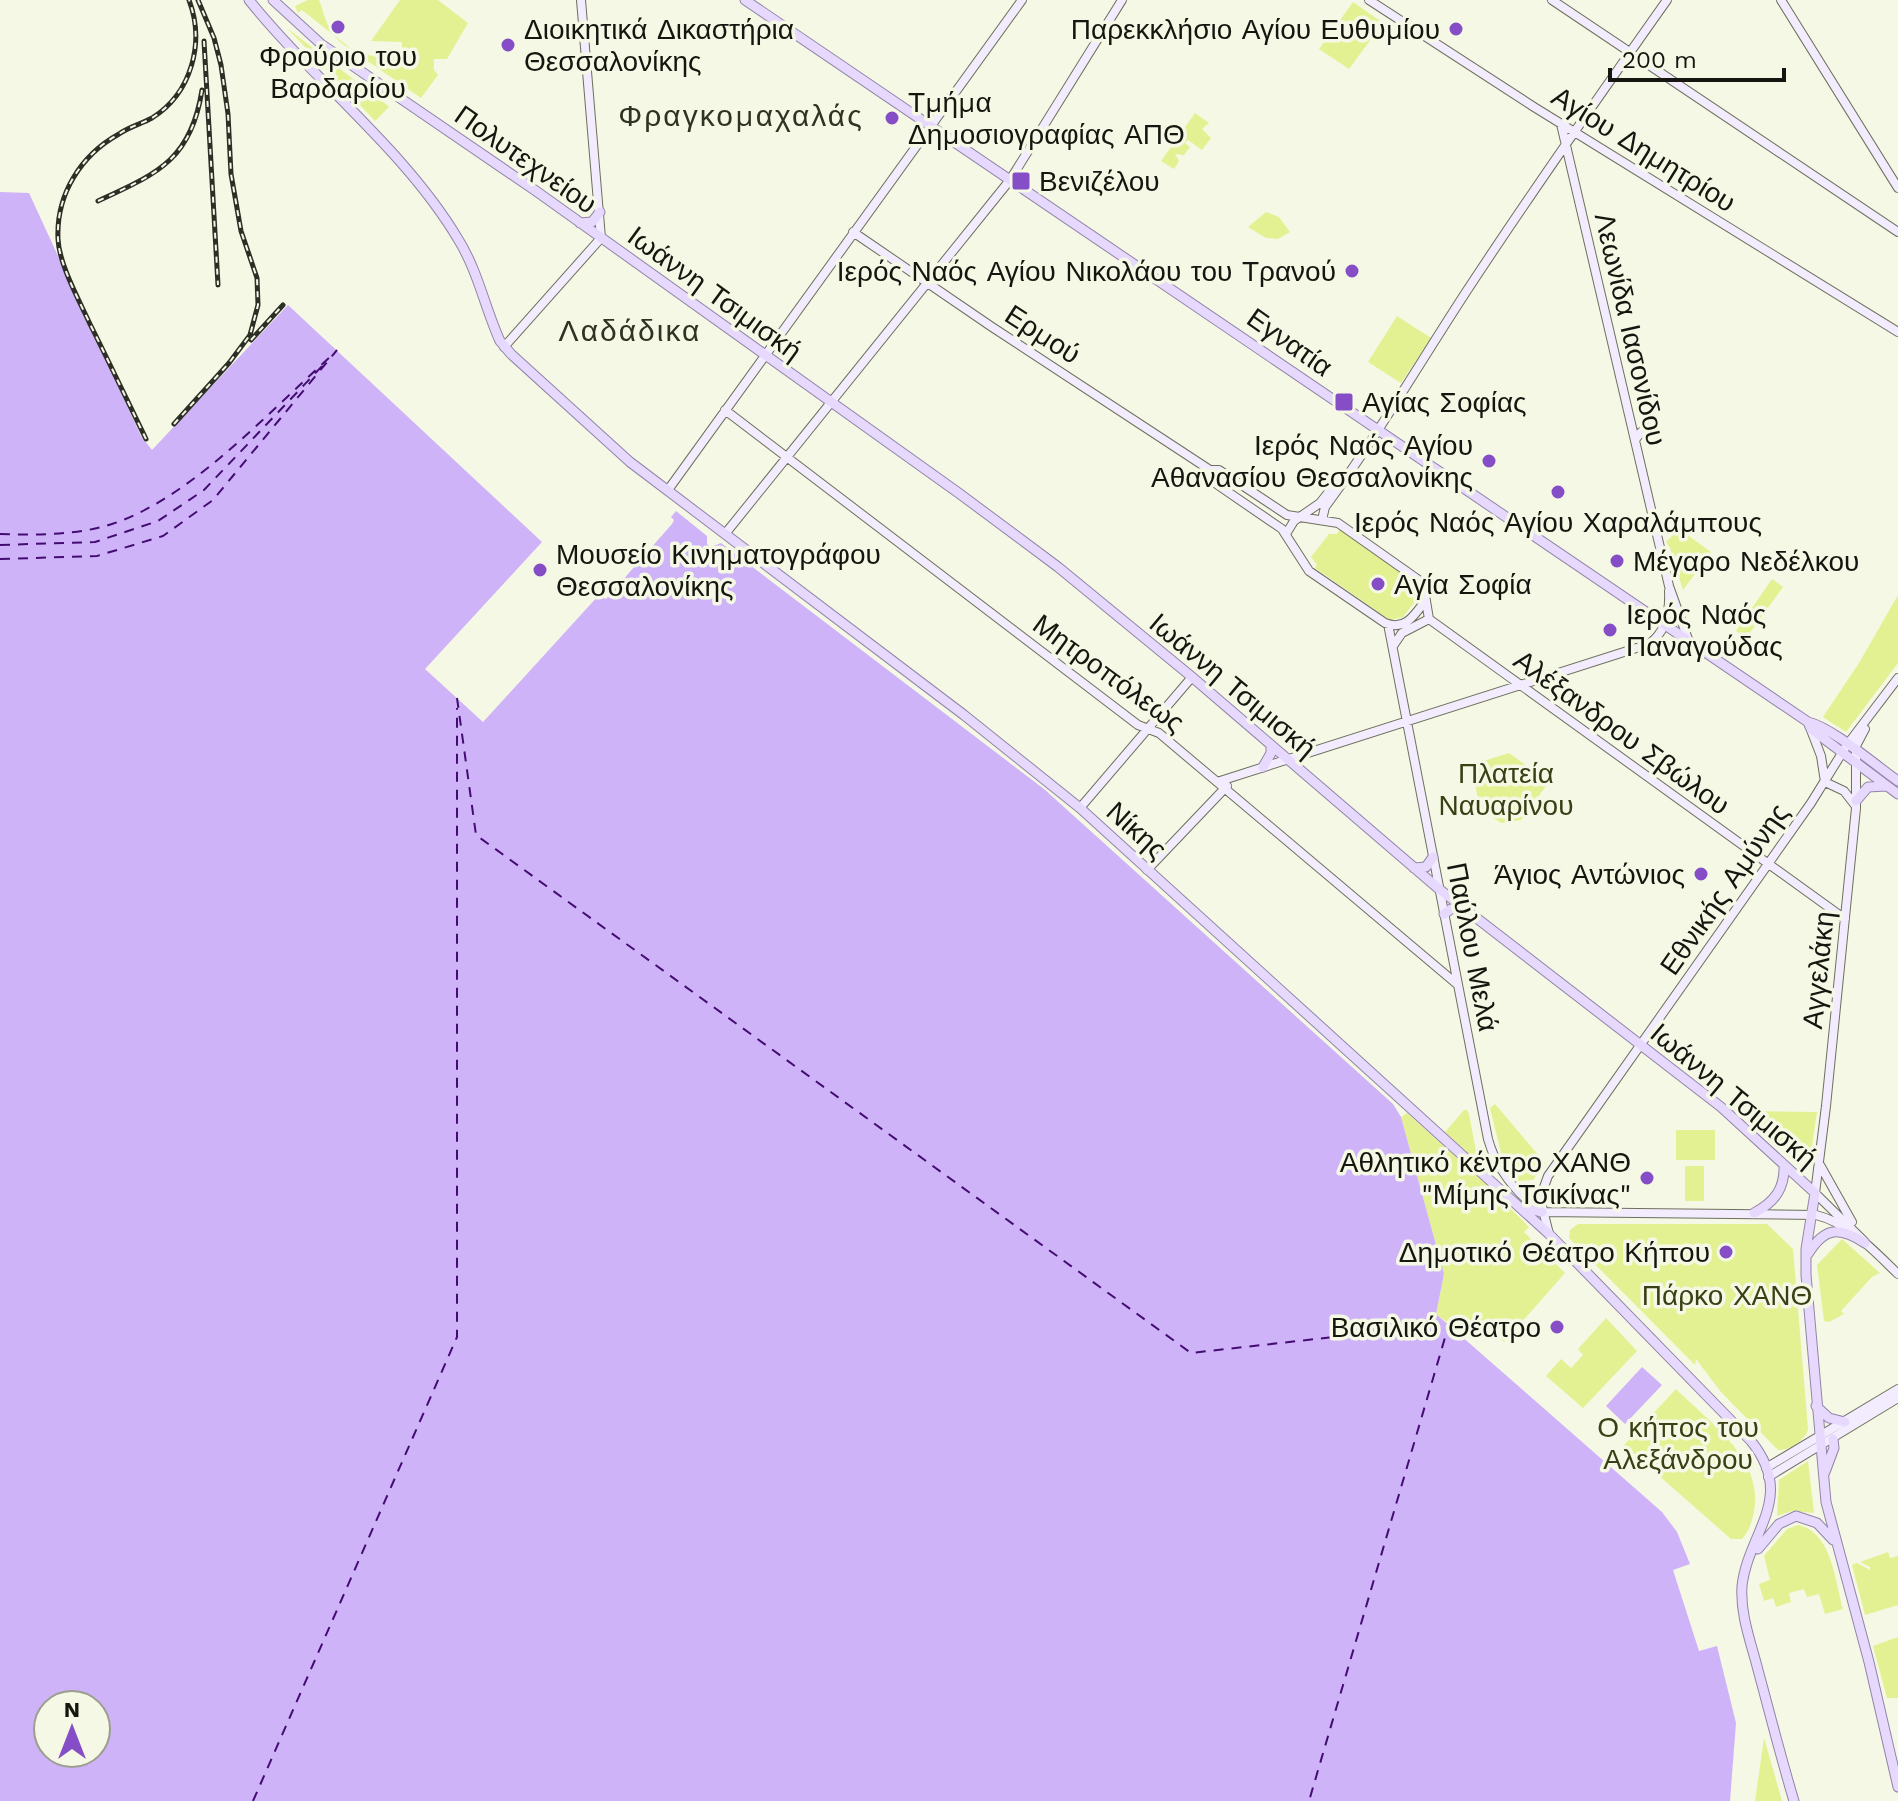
<svg xmlns="http://www.w3.org/2000/svg" width="1898" height="1801" font-family="'Work Sans',sans-serif">
<style>
.green{fill:#e4f193}
.water{fill:#cfb3f9;fill-rule:evenodd}
.lines{fill:none;stroke-linecap:round;stroke-linejoin:round}
.ferry{stroke:#440c72;stroke-width:2;stroke-dasharray:10 8;stroke-linecap:butt}
.secondary-casing{stroke:#6d705e;stroke-width:10}
.primary-casing{stroke:#9284a8;stroke-width:11}
.secondary{stroke:#f3ecfe;stroke-width:8}
.primary{stroke:#e6d9fd;stroke-width:9}
.rail-casing{stroke:#2d2f26;stroke-width:5}
.rail{stroke:#f4f8e4;stroke-width:2;stroke-dasharray:6;stroke-linecap:butt}
.poi-dot{fill:#864ec6;stroke:#f4f8e4;stroke-width:3}
.labels{text-anchor:middle;stroke-width:7;stroke-linejoin:round;paint-order:stroke}
.poi-label{font-size:28px;fill:#15160f;stroke:#f4f8e4;text-anchor:start}
.street-label{font-size:28px;fill:#15160f;stroke:#f4f8e4}
.park-label{font-size:28px;fill:#3a3f15;stroke:#f4f8e4}
.neighbourhood-label{font-size:30px;letter-spacing:2px;fill:#303223;stroke:#f4f8e4}
</style>
<rect width="100%" height="100%" fill="#f4f8e4"/>
<path class="green" d="M308 0H319C323 9 324 19 330 29 344 56 379 58 405 58L402 55V42L371 41 400 0H438L468 23 447 59H434V70L438 75 421 98 359 55 302 10 298 13 295 6Z
M1353 2 1383 23 1349 69 1319 49Z
M287 28 387 105 389 107 375 121Z
M1195 113 1209 123 1202 129 1211 138 1202 150 1188 140 1185 143 1190 147 1184 155 1175 154 1179 161 1174 169 1161 161Z
M1266 212 1279 217 1290 232 1278 239 1266 238 1248 227Z
M1397 316 1431 338 1401 383 1368 362Z
M1340 529 1419 583 1420 595 1403 617 1390 620 1315 568 1317 565 1311 557 1329 534H1337Z
M1679 529 1711 552 1683 590 1670 548 1666 542Z
M1772 579 1783 587 1746 638 1736 631Z
M1898 595V663L1846 732 1823 717 1859 663Z
M1509 753 1549 782 1521 820 1502 823C1475 809 1477 796 1474 769L1471 765Z
M1495 1104 1545 1163 1533 1180 1518 1181 1503 1161 1490 1108Z
M1464 1110H1467L1469 1114 1478 1162 1445 1132Z
M1740 1111 1817 1112 1810 1159 1803 1165Z
M1407 1113 1486 1184 1529 1227 1524 1232 1565 1273 1504 1342 1478 1319 1463 1334 1436 1314 1444 1274 1401 1117Z
M1676 1130H1715V1160H1676Z
M1685 1166H1704V1201H1685Z
M1578 1224H1767L1793 1249 1808 1429C1806 1440 1789 1451 1778 1450L1721 1392 1696 1359 1695 1365 1569 1238 1570 1230Z
M1842 1239 1880 1273 1872 1277 1841 1311 1844 1314 1829 1322 1824 1321 1817 1265Z
M1606 1318 1637 1351 1583 1408 1546 1376 1561 1359 1571 1368 1583 1355 1578 1349Z
M1676 1389C1711 1424 1767 1461 1753 1516 1751 1525 1748 1532 1742 1539H1731L1624 1445Z
M1808 1461 1814 1513 1792 1511 1777 1516 1779 1480Z
M1798 1525C1832 1532 1835 1581 1843 1609L1825 1614 1819 1594 1807 1597 1804 1589 1789 1593 1791 1602 1776 1607 1773 1598 1764 1601 1759 1584 1770 1580 1764 1556 1787 1529Z
M1888 1552 1890 1558 1898 1556V1605L1865 1615 1852 1565 1857 1563 1870 1570V1567L1860 1562Z
M1898 1637V1698H1887L1873 1646Z
M1764 1738 1782 1801H1755Z"/>
<path class="water" d="M0 192 29 193 141 436 152 450 288 305 542 542 425 669 483 722 599 595 606 599 672 524 674 520 671 517 676 511 707 536V544L711 547 721 543 1044 789 1393 1104 1401 1117 1444 1274 1436 1314 1662 1512 1677 1532 1690 1564 1673 1570 1699 1651 1717 1646 1736 1723 1730 1801H0ZM48 1705H96V1753H48Z
M1642 1367 1662 1385 1625 1424 1606 1406Z"/>
<g class="lines">
<path class="ferry" d="M0 534C30 535 63 535 93 529 179 512 265 415 330 357
M0 545 95 542 158 521 204 490 325 363
M0 559 97 556 163 536 213 500 337 350
M457 698 476 835 1191 1353 1449 1324 1309 1801
M253 1801 457 1337V708"/>
<defs>
<path id="secondary" d="M1369 0 1534 107 1898 332
M1552 0 1898 232
M1781 0 1898 188
M1561 124 1669 586 1688 639
M853 232 992 327 1210 470H1219L1287 515 1338 523 1423 583 1429 619 1845 919
M504 347 601 238 581 0
M725 410 1138 725 1159 733 1458 985
M1635 440 1641 432 1653 425
M1210 470 1212 481 1282 529 1309 571 1385 623C1405 631 1414 616 1425 601
M668 490 1022 0
M1322 520 1325 507C1376 438 1419 364 1466 292 1531 193 1599 96 1667 0
M725 534 1010 180 1122 0
M1286 534 1294 521 1320 503 1343 474
M1388 624 1488 1139C1496 1168 1516 1193 1540 1211
M1393 646 1402 633 1429 619
M1811 730 1821 756 1825 782
M1217 782 1649 644C1666 632 1670 611 1669 591
M1825 782 1844 791 1855 805
M1080 808 1192 677
M1147 870 1227 786
M1820 1165 1852 1222
M1542 1212 1816 1215C1849 1223 1874 1251 1898 1274
M1549 1234 1540 1198 1548 1176 1811 803 1847 745 1898 678
M1864 1241 1815 1193 1826 1106 1856 808V746L1865 729
M1766 1468 1898 1389
M1768 1477 1898 1398"/>
<path id="primary" d="M249 0C315 82 405 150 458 239 478 271 485 308 500 341L511 354 630 462 964 715 1080 808 1549 1234 1751 1441C1797 1498 1748 1532 1742 1586 1740 1615 1751 1642 1758 1670 1770 1714 1781 1758 1794 1801
M273 0 321 44 536 191 960 494 1058 567 1192 677 1439 889 1721 1107 1815 1193 1806 1249V1275L1826 1502 1869 1662 1898 1787
M745 0 1808 722C1833 728 1875 765 1898 781
M580 223 592 222 600 212
M1808 722 1811 729 1898 794
M1263 767 1271 753V745
M1856 801 1868 787 1886 786
M1414 868 1426 867 1433 857
M1444 914 1451 909 1465 908
M1521 1207 1542 1212
M1754 1213C1775 1202 1785 1188 1784 1165
M1808 1254C1825 1226 1840 1227 1865 1243
M1816 1406 1829 1418 1845 1422
M1825 1472 1834 1448 1833 1439
M1758 1549 1779 1524 1796 1516 1817 1523 1833 1540"/>
</defs>
<use href="#secondary" class="secondary-casing"/>
<use href="#primary" class="primary-casing"/>
<use href="#secondary" class="secondary"/>
<use href="#primary" class="primary"/>
<defs>
<path id="rail" d="M204 41 218 285
M98 201C156 174 191 161 202 90
M251 340 283 305
M174 424 229 363 250 335 258 305 257 278 241 231 231 174 228 114 221 65 214 38 198 0
M146 439C127 400 109 362 90 324 79 300 59 264 58 239 56 194 81 155 119 134 129 127 141 124 152 118 192 93 205 42 189 0"/>
</defs>
<use href="#rail" class="rail-casing"/>
<use href="#rail" class="rail"/>
</g>
<g class="poi-dot">
<circle cx="338" cy="27" r="8"/>
<circle cx="1456" cy="29" r="8"/>
<circle cx="508" cy="45" r="8"/>
<circle cx="892" cy="118" r="8"/>
<rect x="1011" y="171" width="20" height="20" rx="4"/>
<circle cx="1352" cy="271" r="8"/>
<rect x="1334" y="392" width="20" height="20" rx="4"/>
<circle cx="1489" cy="461" r="8"/>
<circle cx="1558" cy="492" r="8"/>
<circle cx="1617" cy="561" r="8"/>
<circle cx="540" cy="570" r="8"/>
<circle cx="1378" cy="584" r="8"/>
<circle cx="1610" cy="630" r="8"/>
<circle cx="1701" cy="874" r="8"/>
<circle cx="1647" cy="1178" r="8"/>
<circle cx="1726" cy="1252" r="8"/>
<circle cx="1557" cy="1327" r="8"/>
</g>
<g class="labels">
<g class="poi-label">
<text x="524" y="39">Διοικητικά Δικαστήρια<tspan x="524" dy="32">Θεσσαλονίκης</tspan></text>
<text x="1440" y="39" text-anchor="end">Παρεκκλήσιο Αγίου Ευθυμίου</text>
<text x="338" y="66" text-anchor="middle">Φρούριο του<tspan x="338" dy="32">Βαρδαρίου</tspan></text>
<text x="908" y="112">Τμήμα<tspan x="908" dy="32">Δημοσιογραφίας ΑΠΘ</tspan></text>
<text x="1039" y="191">Βενιζέλου</text>
<text x="1336" y="281" text-anchor="end">Ιερός Ναός Αγίου Νικολάου του Τρανού</text>
<text x="1362" y="412">Αγίας Σοφίας</text>
<text x="1473" y="455" text-anchor="end">Ιερός Ναός Αγίου<tspan x="1473" dy="32">Αθανασίου Θεσσαλονίκης</tspan></text>
<text x="1558" y="532" text-anchor="middle">Ιερός Ναός Αγίου Χαραλάμπους</text>
<text x="556" y="564">Μουσείο Κινηματογράφου<tspan x="556" dy="32">Θεσσαλονίκης</tspan></text>
<text x="1633" y="571">Μέγαρο Νεδέλκου</text>
<text x="1394" y="594">Αγία Σοφία</text>
<text x="1626" y="624">Ιερός Ναός<tspan x="1626" dy="32">Παναγούδας</tspan></text>
<text x="1685" y="884" text-anchor="end">Άγιος Αντώνιος</text>
<text x="1631" y="1172" text-anchor="end">Αθλητικό κέντρο ΧΑΝΘ<tspan x="1631" dy="32">"Μίμης Τσικίνας"</tspan></text>
<text x="1710" y="1262" text-anchor="end">Δημοτικό Θέατρο Κήπου</text>
<text x="1541" y="1337" text-anchor="end">Βασιλικό Θέατρο</text>
</g>
<g class="street-label">
<text transform="translate(1644 149) rotate(32)" y="10">Αγίου Δημητρίου</text>
<text transform="translate(526 159) rotate(35)" y="10">Πολυτεχνείου</text>
<text transform="translate(715 293) rotate(36)" y="10">Ιωάννη Τσιμισκή</text>
<text transform="translate(1631 329) rotate(77)" y="10">Λεωνίδα Ιασονίδου</text>
<text transform="translate(1043 334) rotate(33)" y="10">Ερμού</text>
<text transform="translate(1290 342) rotate(35)" y="10">Εγνατία</text>
<text transform="translate(1109 673) rotate(36)" y="10">Μητροπόλεως</text>
<text transform="translate(1233 685) rotate(40)" y="10">Ιωάννη Τσιμισκή</text>
<text transform="translate(1622 732) rotate(36)" y="10">Αλέξανδρου Σβώλου</text>
<text transform="translate(1137 830) rotate(42)" y="10">Νίκης</text>
<text transform="translate(1724 889) rotate(-55)" y="10">Εθνικής Αμύνης</text>
<text transform="translate(1473 947) rotate(79)" y="10">Παύλου Μελά</text>
<text transform="translate(1818 970) rotate(-84)" y="10">Αγγελάκη</text>
<text transform="translate(1734 1095) rotate(40)" y="10">Ιωάννη Τσιμισκή</text>
</g>
<g class="park-label">
<text x="1506" y="783">Πλατεία<tspan x="1506" dy="32">Ναυαρίνου</tspan></text>
<text x="1727" y="1305">Πάρκο ΧΑΝΘ</text>
<text x="1678" y="1437">Ο κήπος του<tspan x="1678" dy="32">Αλεξάνδρου</tspan></text>
</g>
<g class="neighbourhood-label">
<text x="741" y="126">Φραγκομαχαλάς</text>
<text x="630" y="341">Λαδάδικα</text>
</g>
</g>
<g transform="translate(72 1729)"><circle r="38" fill="#f4f8e4" stroke="#9b9e8f" stroke-width="2"/>
<path d="M0-6L14 30L0 20L-14 30Z" fill="#864ec6"/>
<text y="-12" font-size="22" font-weight="bold" text-anchor="middle" fill="#15160f">N</text>
</g>
<path d="M1610 68v12h174v-12" fill="none" stroke="#15160f" stroke-width="4"/>
<text x="1622" y="68" font-size="24" fill="#15160f" stroke="#f4f8e4" stroke-width="6" paint-order="stroke">200 m</text>
</svg>
